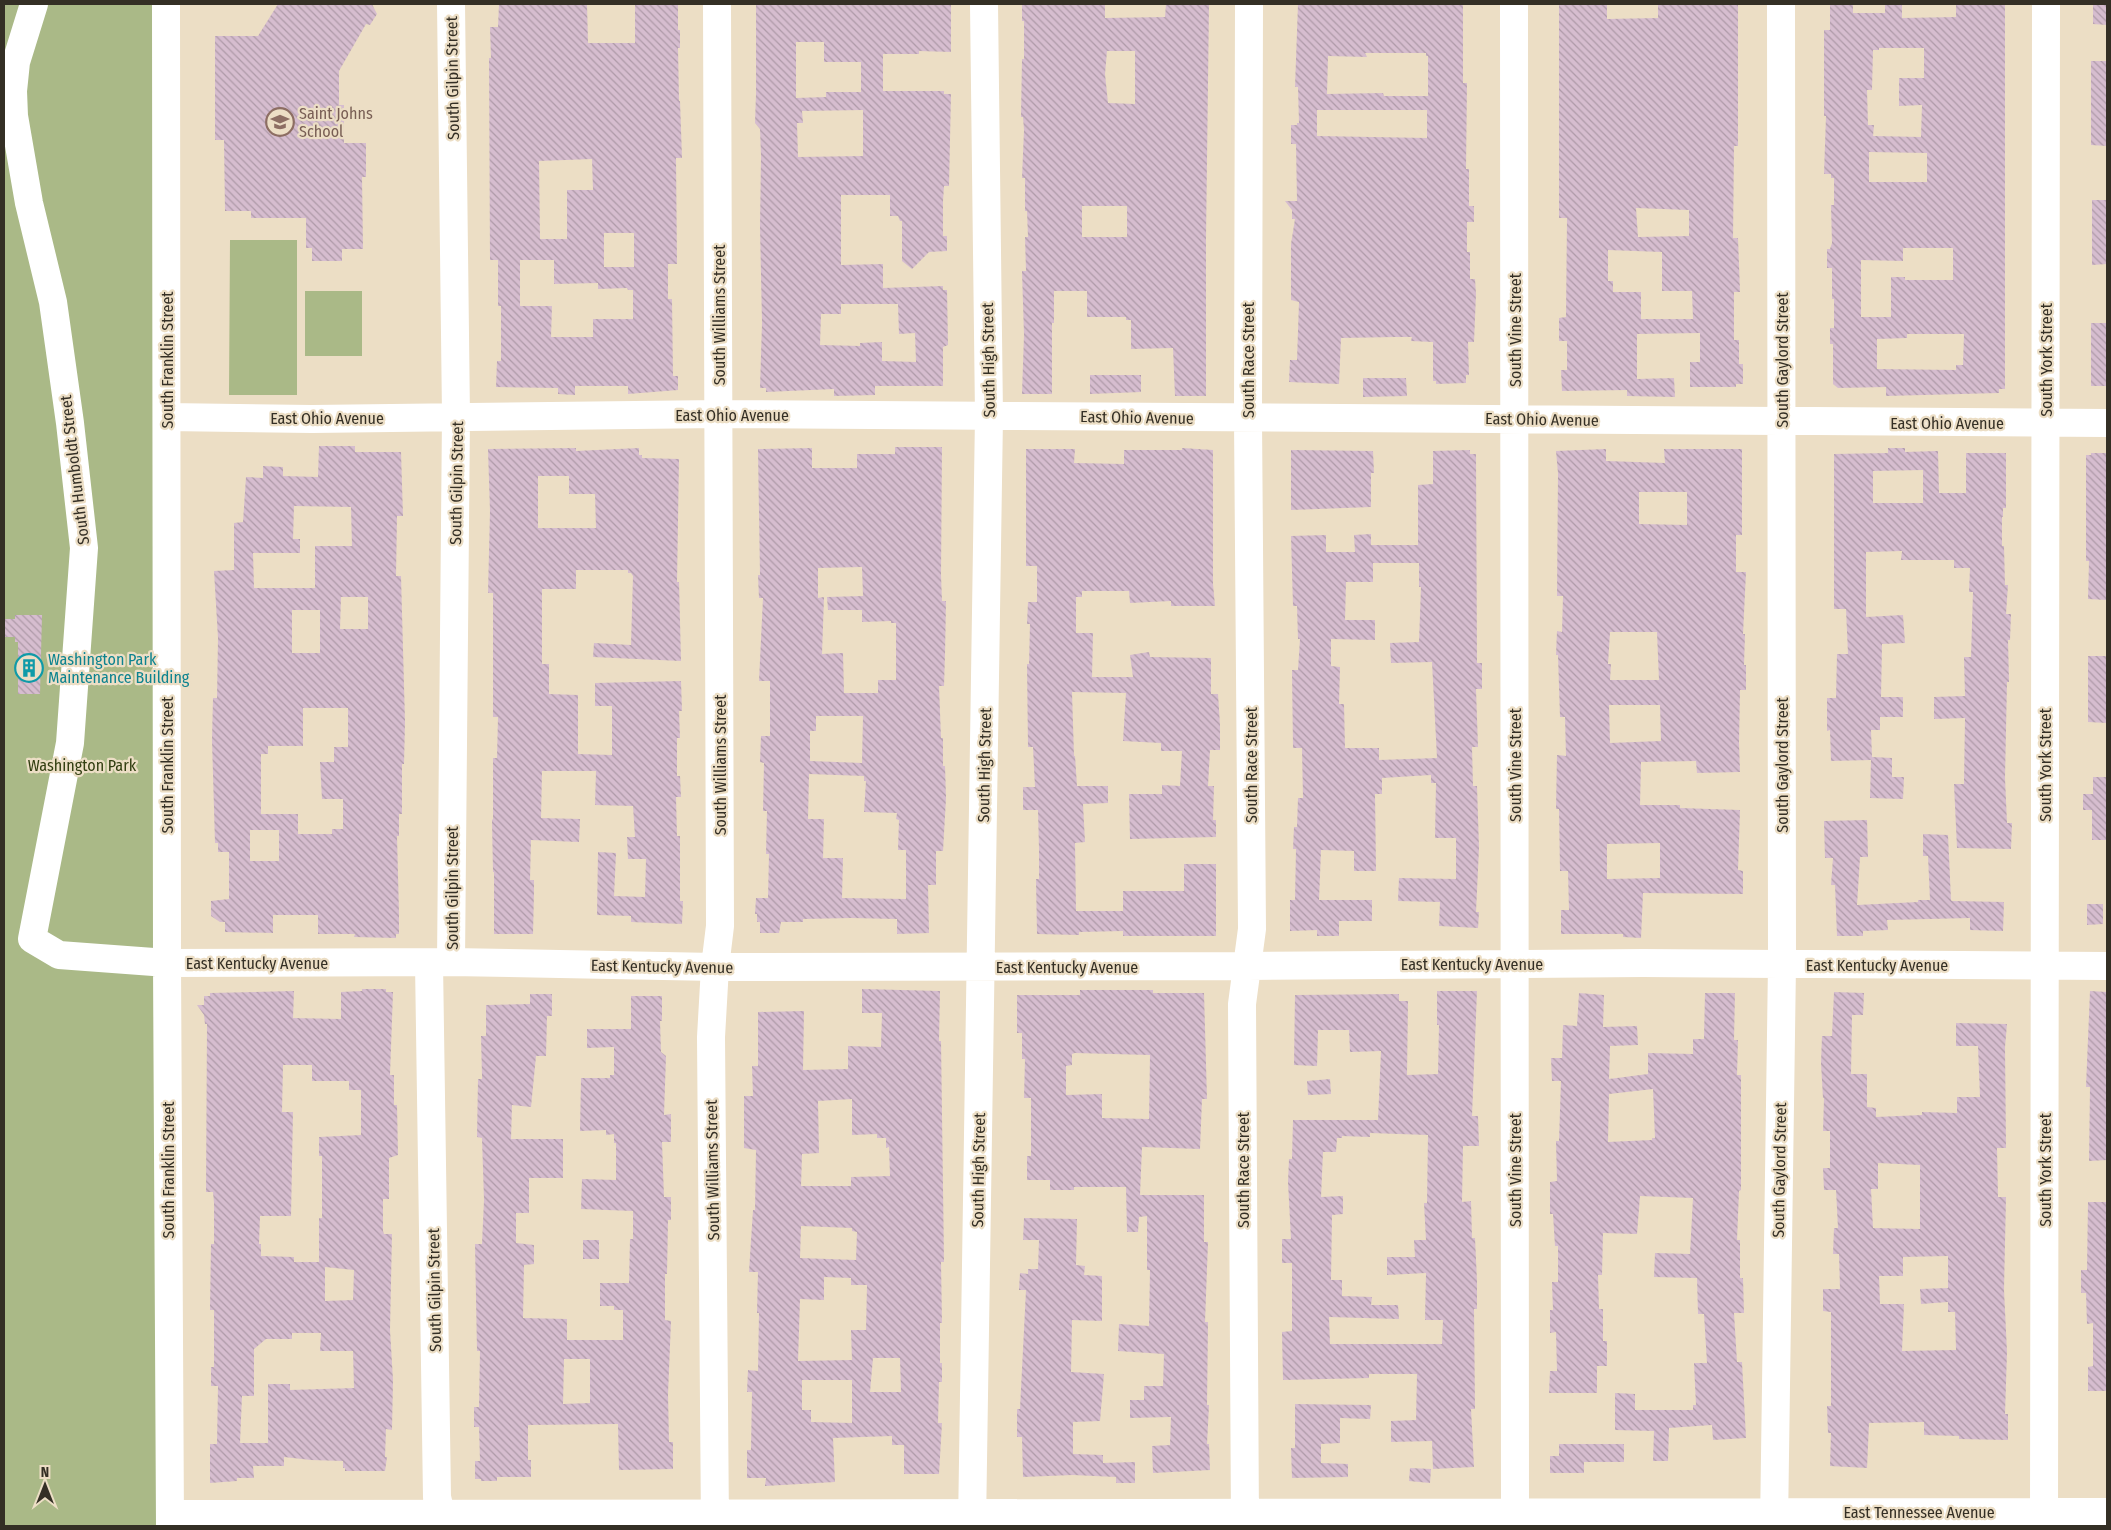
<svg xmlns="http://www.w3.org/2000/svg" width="2111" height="1530" font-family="'Fira Sans Condensed',sans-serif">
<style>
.park{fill:#aab987}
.building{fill:url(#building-back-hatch);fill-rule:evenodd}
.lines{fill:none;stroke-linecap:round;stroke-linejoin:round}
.minor{stroke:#fff;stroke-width:28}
.labels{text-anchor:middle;stroke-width:4.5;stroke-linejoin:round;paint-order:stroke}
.street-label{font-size:16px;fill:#342f25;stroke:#ecdec5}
.education-label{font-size:16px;fill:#785e54;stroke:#ecdec5;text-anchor:start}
.culture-label{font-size:16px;fill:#0d838f;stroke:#ecdec5;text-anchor:start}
.park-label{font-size:16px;fill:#323e11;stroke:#ecdec5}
</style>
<defs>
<pattern id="building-back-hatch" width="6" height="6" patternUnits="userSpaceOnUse" patternTransform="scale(1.25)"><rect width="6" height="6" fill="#d6bdcf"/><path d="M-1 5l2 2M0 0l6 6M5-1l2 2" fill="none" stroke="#ae9aa8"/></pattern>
</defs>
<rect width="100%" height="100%" fill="#ecdec5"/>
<path class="park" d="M4 4H159L160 1526H4Z
M230 240H297V395H229Z
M305 291H362V356H305Z"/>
<path class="building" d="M278 4H372L377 14 370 25 366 24 339 71V105H344V143H366V177H362L363 249H342V261H312V248H306V218H251V211H225L224 140H215V36H258Z
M499 4H587L588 43H635V4H678V30H680V48H678L679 101H680L682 158H676L677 264H668V299H672L673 376H678V390L628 394V386H575V395L558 394V388L496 387 497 361H501V306H498V260H490L489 58H491L490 27H498ZM592 159 593 190H567V239H540L539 161ZM604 233H634V267H604ZM520 260H554V284L598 283V289L627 288 628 290H633V319H593V337H551L552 306H520Z
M756 4H951V52L919 51V54H883V91H944V94H951L949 186H944L943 201V236H947V251L929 252 912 269 902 261V221H900L898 216H890V195H841V265L883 264V288L943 286V290H947L948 345 943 347V386H875V395L834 396V389L766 392V388H760L762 323 760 227 761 156 760 129 755 123 756 94ZM796 42H824V62H861V92H826V97L796 98ZM863 110V156L798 157 797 123H803L802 111ZM841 304H898L899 334 915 333 916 362 882 361V342L860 343V346L820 345 821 314H841Z
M1022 4H1105V18L1165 17 1166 4H1209L1206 238V396H1175L1173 348 1131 349V320H1126V317H1087V291H1054V323H1052V394H1022L1024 335 1022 271H1026L1025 237H1028L1027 211H1025V178H1022L1024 130 1023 117H1021L1022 59H1024V21H1022ZM1107 51H1135V104L1108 103 1105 74ZM1082 206H1127V237H1082Z
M1298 4H1463V83H1467L1466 169H1469V206H1474V222H1467V252H1470V279H1475L1476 294 1474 342H1468L1469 375H1466V383L1436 384V381H1433V342L1411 341 1412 337H1395L1341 338 1339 384 1289 382 1290 360H1297L1299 302 1291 300V244L1295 219H1292V210L1285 201H1297L1296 144H1291V125H1297V123H1299L1298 87H1295ZM1365 53H1426V56H1428V96H1384L1383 93 1327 94 1328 56 1367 57ZM1317 110H1427V138L1317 136Z
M1559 4H1607V19L1658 18V4H1738V146H1734L1733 238H1738L1740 292H1734V340H1739V364H1743V384H1736V387H1690V362H1700V333L1637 334V379L1674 378 1675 397 1627 396V390L1562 391 1561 370H1567V341H1559V318L1566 317 1567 218H1559ZM1636 208 1689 210V236L1638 237ZM1608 250 1662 252V291H1692L1693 319H1641V292H1613V281H1608Z
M1830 4H1853V13H1885V4H1902V18L1956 17V4H2005V389H1999V393L1886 396V387L1838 388 1833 384V344H1830V328H1834V299H1832V268H1827V249H1830L1832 243 1831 205H1834V178H1831V174H1824L1826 116H1824V30H1830ZM1879 48H1924V78H1899V106L1922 105 1921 137 1873 136 1874 125H1868L1867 90H1872L1873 50H1879ZM1869 152 1927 153V182H1869ZM1903 248H1953V280H1905V277H1891V317H1861V260L1903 261ZM1907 334H1964L1963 365H1956V370L1877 369V339L1907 338Z
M2093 4H2107V25L2093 24Z
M2091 61H2107V146L2091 145Z
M2092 200H2107V264L2092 265Z
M2091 323H2107V386H2091Z
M1090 375H1141V392L1090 394Z
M1363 378H1406L1407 396 1363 397Z
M319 446H355V452H401L403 516H397L396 576H401L405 722 404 764H402V814H399V836H397L399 914V934H396V938L354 937 355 934H318V915H273V933L225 932V922H220L211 916V901L229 899V852H218V843H215L212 740 213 698H217L218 638 214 571 234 570V523L243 522 246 477 263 478V466L283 467V476L318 477ZM294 506 351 507 352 546H315V588H254L253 553H300V539H293ZM341 597H368V629H340ZM292 610H320V653H292ZM303 708H348V747H334V762H320L322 799H343V829H332V834H298V814H261V754H268V746H303ZM250 830H279V861H250Z
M895 447H942L941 575 942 601H946L945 654 944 686H939L941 738H943V766H945L946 798 943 851H936V885H928L929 933 897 934V919L851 918 803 919V922H781L779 933H760V922H757V914H755L756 898H768L769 854H766L767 811H763L764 763 760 762 761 736H770V681H759L763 598H759L758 575H760L758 449 812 448V468H857V454H895ZM862 567 863 596 827 597 828 610H862V622L891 621V623H896V680H878V693H844L843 653 822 654 824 597 818 598V568ZM816 716H863L862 763 810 761V731H816ZM809 774 864 776V781H866L864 812 897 813 896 819 899 820 898 850H906V899L842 898 843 858H823L824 819H808Z
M576 448V451L639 448V455H642V458L679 459 677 582H679L681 661 593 657 594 643 631 645 633 576 631 573H628V570H576V589H542V664H549V694L578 695V754L612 755V706H595V683L681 681 682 711H679L680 738H677V776H680L681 797H676L677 836H680V901H683L682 924 631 922V916L597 915 598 852 616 853 614 896 645 897 646 859H628L627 837H635L633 806 595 805 596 771H542L541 818 580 819 579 842 531 840 530 880H534V892L533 934H494V872H493L492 820 493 819V758H497L498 717H493V593H488L490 511 488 449ZM538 476H569V494H595L596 528H538Z
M1182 448 1213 450V584L1215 606H1171V601L1130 603 1129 591H1082V597H1076V633H1093L1092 677H1133L1130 655 1149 652 1150 657 1211 658V694H1218L1220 725V750H1210L1208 786H1214L1213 820H1216V837L1130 839 1129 794H1162V785L1180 786 1182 751H1161V743L1123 741 1126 693 1072 692 1074 756H1075L1077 786H1108V803L1083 804 1085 842 1075 843 1076 911H1123V891H1184V864H1216V936H1123V931L1079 932V935L1037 934 1036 879H1039V849L1038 810H1023V787H1035L1033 747H1028L1027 664H1029L1030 624H1027L1028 602H1037V566H1026V449H1075L1074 463 1124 464V450H1182Z
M1888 448H1905V452L1938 451 1939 493H1966V453H2006V508H2003V517H2002V546H2004L2005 585H2008L2006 614H2011L2010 640H2008L2009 682H2007L2005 778 2007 823H2012L2011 849 1957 848 1954 784H1964L1965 718 1934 719V697L1965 696 1964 657H1971L1973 592H1969L1970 568H1954V560H1901L1902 551 1866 552V617L1903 615 1905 643 1882 644 1881 697H1903V717H1880V730H1871L1872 757 1892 758V777H1904L1903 799 1870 798 1871 760 1831 761 1830 730 1827 731V698H1836L1837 654H1848L1846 609H1834V454L1888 453ZM1923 470V503H1873V471Z
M1606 449V461L1665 463 1664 449H1742V535H1736V572H1746L1743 634H1745L1744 665H1746V690H1740L1739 743 1740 772 1697 773 1696 761 1641 762 1640 805H1680V808L1740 810 1738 870 1743 871V894L1643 893 1641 938 1623 937V934H1561V910H1569L1568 871H1560L1559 809H1556L1557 755 1566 756 1565 717H1560L1558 655H1556L1557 631 1562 632 1563 596H1557L1558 473 1556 451ZM1639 492H1687V525L1639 524ZM1610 632H1657L1659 680H1610L1611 664H1608ZM1609 705H1660L1661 741 1610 743ZM1660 843V878L1607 879V844Z
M1291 450 1373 451 1374 473H1371V507L1291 510Z
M1470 450V454H1476L1477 663H1482V689H1476L1478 747H1472L1473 786H1477L1479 848 1476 912H1479L1478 928 1439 926 1440 902 1398 901 1399 878 1456 879V838H1435L1436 783H1431V775L1382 778V794H1375L1376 871H1354V851L1321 850 1319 900H1372V921H1339V936H1317V930L1290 931V900H1295L1296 849H1293L1294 827H1297L1298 798H1303L1302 748H1293L1292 670H1298L1300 639H1298L1297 606H1293L1291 536 1326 535V552H1355L1354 535 1371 534V545H1418V485L1433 484V451ZM1373 563H1419V587H1421L1419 642 1390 643 1391 663 1432 662 1437 758 1379 760V748H1345L1344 704H1339L1340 667 1331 666V639L1375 640V620H1345L1346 582H1373Z
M2091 453H2107V600L2088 599 2089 561H2086V455H2091Z
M15 615H42L40 694H18V642H15V637H4V619H15Z
M2088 656H2107V723L2088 722Z
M2093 777H2107V840H2092V810H2083V794H2093Z
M1867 820 1868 857H1860L1857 905 1918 902V900H1930L1928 856H1923V834L1948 835 1951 900 1952 901 2004 902 2003 931 1970 930V918L1887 920 1888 930 1863 931V936H1837L1835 885H1831L1833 858H1825L1824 821Z
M2087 904H2103V924L2087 925Z
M362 989H386V992H393L390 1075H394V1105H397L398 1155 389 1158V1199H383V1231L384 1234H392L390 1330 393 1380 392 1430 386 1429 385 1457H387L385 1471H345V1468H343V1461L311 1460 284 1457V1466H253L254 1478H237V1481L210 1483V1444H217L218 1386H211V1367H214V1310H210L211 1244H214V1203L213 1192H206L207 1024H205L204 1015 197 1005H204V996H210V993L294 991 293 1018 341 1019V992L362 991ZM283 1065H312V1081H349V1090H361V1135L319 1137V1156H322V1218H319V1262H294V1257L261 1256V1244H259L260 1216H291L293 1112H282ZM325 1267 354 1270 353 1300 325 1301ZM292 1333H321L320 1351H353L354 1388 290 1390V1384H268V1443H240L242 1396H254V1349L266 1339H292Z
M862 989 940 991 939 1041H941L944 1262H941L942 1323H940V1363H942V1382H939L938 1423H942L939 1474H904V1445H892V1436L833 1438 835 1482 765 1486 766 1478H747V1450H751L752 1392H747L748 1370 758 1371 759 1313H757L758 1272H749L753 1210H755L756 1150 744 1148V1096H753L752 1066H758V1012L804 1011 803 1070 848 1069V1046L881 1047 882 1013H862ZM852 1099V1135L877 1134V1138H886V1148L889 1147 890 1176 851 1177V1186H801L802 1154 819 1153 818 1101ZM801 1226 852 1228V1231L857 1232 856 1260 800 1258ZM824 1277 851 1278V1285H867L866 1330H851L852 1360 798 1361 800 1299 824 1300ZM873 1358H900L901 1392H870ZM802 1380H852V1423L811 1422V1410H802Z
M1080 990H1153V993H1204L1207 1099H1202L1200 1149 1142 1147 1140 1195H1204V1242H1208L1205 1322H1208L1207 1405H1209L1207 1444H1209L1210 1470 1153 1473 1152 1446 1170 1445 1171 1417 1130 1418V1400H1144V1386H1163L1164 1354 1118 1351 1119 1324 1149 1326 1150 1270H1147V1216L1139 1217 1138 1232H1127L1126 1187H1074V1190H1050V1180H1027V1156H1031V1098H1024L1025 1059H1022V1033H1017V995H1080ZM1075 1053 1150 1055 1149 1119 1102 1118V1094L1066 1095V1066L1072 1065V1054Z
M1437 991H1477L1472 1116H1478L1479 1146H1463L1462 1202 1471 1201 1472 1238H1475L1477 1281V1309H1474L1475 1409H1471L1474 1467 1433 1469 1432 1441 1391 1442V1421L1416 1420 1417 1374H1369V1378L1283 1380 1282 1332 1292 1331V1263H1282V1239H1291L1288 1182 1289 1159H1292L1293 1120H1378L1381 1051 1350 1052 1349 1030H1318L1317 1066 1294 1065 1295 995 1399 994V1001H1408L1407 1075 1438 1074 1439 1025H1437ZM1370 1133 1428 1135 1427 1203H1424L1426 1240H1414L1415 1257H1387V1275L1426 1273 1425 1320H1443L1442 1344H1330L1329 1317 1399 1319 1398 1305H1371L1372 1297 1342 1296V1280H1331L1332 1215 1343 1214V1196L1321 1197 1323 1152H1336L1337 1138H1342V1136L1370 1137Z
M2090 991 2107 992V1160L2089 1161 2090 1087H2086Z
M1834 992 1864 993 1863 1015H1852L1851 1074H1867V1107L1876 1108V1117L1922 1115V1112L1957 1113V1097H1980L1978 1046H1956V1023L2007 1024 2005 1047 2006 1148H1997L1998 1197H2006L2004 1290 2007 1352 2005 1414H2008V1440L1959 1439V1436L1924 1435V1422L1869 1423 1867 1468 1830 1466 1831 1433H1828L1827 1406H1831V1312L1823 1311V1289H1840L1839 1254H1833L1834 1228H1838L1836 1190H1824L1823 1168H1830V1131H1823L1824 1098H1823L1821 1063 1822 1036H1832ZM1878 1163 1920 1165V1229L1873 1228 1871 1189H1878ZM1948 1256V1288L1920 1289 1921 1304 1948 1302V1312H1955L1956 1350 1902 1351 1904 1304H1880L1879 1276H1903V1257Z
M1579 993 1604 995 1603 1027 1637 1026 1638 1045 1610 1046 1609 1079 1648 1074V1053L1693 1054V1039H1704L1705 993H1735L1734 1040H1738L1737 1075H1741V1190L1739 1191 1737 1240H1740V1278H1743L1744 1313H1734L1737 1362H1742L1746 1438 1713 1440 1712 1425 1669 1428 1668 1461H1653L1654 1431 1615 1430V1393L1635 1394V1410H1693V1405H1696L1694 1363H1707L1704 1314H1698L1697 1278 1654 1277 1655 1253 1690 1254 1693 1198 1640 1196 1637 1234 1603 1233 1602 1275H1598L1599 1309H1603V1341H1607V1366H1597V1393H1549L1550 1371H1557L1556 1332 1550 1333V1310H1553L1552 1282H1558V1246H1555L1553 1214H1550V1182L1557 1181 1556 1141H1559L1561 1081H1552L1551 1058H1562L1563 1025 1577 1026ZM1653 1089 1655 1138H1652V1140L1608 1142 1609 1094Z
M530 994H552V1016H547L546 1056H536L531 1107 512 1105 511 1139H563V1178H529V1213H516V1243L534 1245V1264L524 1265 523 1318 567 1319V1340H623V1310H614V1306H600V1283H629L630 1239H633V1211L581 1209 582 1179 616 1180V1143H614V1134L606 1135V1130L580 1131 581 1078H610V1075H614V1047L587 1048V1029H631V996H662V1021H660L661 1052 666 1056 664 1115 671 1114V1142H662L664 1197H671V1220H668L667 1274H665V1320L671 1321 668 1394 669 1442H673V1469L619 1470 618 1424 528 1425V1460H531V1477H497V1481H481V1479H475V1461H480L479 1427H474V1407H479L480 1351H477L475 1244H482L484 1200 482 1138 477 1137 478 1079H482V1076L481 1036H486V1005L530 1004ZM564 1359H590V1403L563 1404Z
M1330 1079 1331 1094 1308 1095 1307 1081Z
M2088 1202H2107V1391H2088V1367L2093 1366V1323L2087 1324 2086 1293H2081V1270H2087Z
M1024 1218 1077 1219 1076 1265 1085 1266 1084 1275 1102 1276V1321L1072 1320 1071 1372 1104 1374 1100 1421 1073 1422V1454L1103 1455V1463L1135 1462V1483H1116V1477L1073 1475 1023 1477 1022 1437H1017V1409H1020L1026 1290H1019L1020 1273 1028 1274V1269H1038L1039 1240H1023Z
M583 1240H599V1259H583Z
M1295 1404 1371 1405 1370 1419 1340 1418V1443L1321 1444V1463L1348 1464V1477L1292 1478 1291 1448H1295Z
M1559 1444H1624V1462H1584V1473H1550V1456H1559Z
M1410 1468 1431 1469 1430 1483 1409 1481Z"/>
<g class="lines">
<path class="minor" d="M34 4 16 62 13 91 14 116 29 203 53 302 70 423 84 548 70 743 32 939 59 955 167 963 451 962 715 967 1247 966 1643 963 2107 966
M166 4 167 963 170 1526
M1514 4 1515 1526
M167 417 312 419 719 414 2107 423
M451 962 456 416 451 4
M429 963 437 1497 444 1526
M170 1514 2107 1512
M715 1526 711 1037 715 967 720 926 717 4
M972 1526 989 416 984 4
M1245 1526 1242 1004 1252 929 1248 419 1249 4
M1774 1526 1782 964 1781 4
M2044 1526 2046 4"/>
</g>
<defs>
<symbol id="school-ring" viewBox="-11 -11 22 22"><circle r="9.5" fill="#ecdec5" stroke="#8d6e63" stroke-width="1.5"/><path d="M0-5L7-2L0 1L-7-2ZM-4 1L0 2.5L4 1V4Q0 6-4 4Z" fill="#8d6e63"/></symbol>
<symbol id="building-ring" viewBox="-11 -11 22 22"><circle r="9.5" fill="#ecdec5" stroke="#0f9aa8" stroke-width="1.5"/><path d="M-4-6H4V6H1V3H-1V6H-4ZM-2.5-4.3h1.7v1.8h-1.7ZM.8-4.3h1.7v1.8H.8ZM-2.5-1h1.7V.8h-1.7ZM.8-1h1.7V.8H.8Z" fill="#0f9aa8"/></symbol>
</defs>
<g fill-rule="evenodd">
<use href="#school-ring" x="264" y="106" width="32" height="32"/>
<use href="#building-ring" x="13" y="652" width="32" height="32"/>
</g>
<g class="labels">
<g class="street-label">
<text transform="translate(452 78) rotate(-91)" y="6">South Gilpin Street</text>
<text transform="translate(719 315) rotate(-90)" y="6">South Williams Street</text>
<text transform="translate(1515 330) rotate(-90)" y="6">South Vine Street</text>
<text transform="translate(167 360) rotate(-90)" y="6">South Franklin Street</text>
<text transform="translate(988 360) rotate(-91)" y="6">South High Street</text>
<text transform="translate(1248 360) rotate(-90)" y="6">South Race Street</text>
<text transform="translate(1782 360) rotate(-90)" y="6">South Gaylord Street</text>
<text transform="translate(2046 360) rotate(-90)" y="6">South York Street</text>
<text x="732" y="421">East Ohio Avenue</text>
<text transform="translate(1137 417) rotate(1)" y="6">East Ohio Avenue</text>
<text x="327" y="424">East Ohio Avenue</text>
<text transform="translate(1542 419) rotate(1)" y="6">East Ohio Avenue</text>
<text x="1947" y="429">East Ohio Avenue</text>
<text transform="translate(74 470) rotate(-97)" y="6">South Humboldt Street</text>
<text transform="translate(456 483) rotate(-89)" y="6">South Gilpin Street</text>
<text transform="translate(167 765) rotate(-90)" y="6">South Franklin Street</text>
<text transform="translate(720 765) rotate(-90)" y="6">South Williams Street</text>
<text transform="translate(984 765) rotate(-89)" y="6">South High Street</text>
<text transform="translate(1251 765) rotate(-90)" y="6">South Race Street</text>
<text transform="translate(1515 765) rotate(-90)" y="6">South Vine Street</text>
<text transform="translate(1782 765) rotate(-90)" y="6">South Gaylord Street</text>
<text transform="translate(2045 765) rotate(-90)" y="6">South York Street</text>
<text transform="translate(452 888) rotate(-90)" y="6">South Gilpin Street</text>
<text x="257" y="969">East Kentucky Avenue</text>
<text x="1472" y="970">East Kentucky Avenue</text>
<text x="1877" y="971">East Kentucky Avenue</text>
<text transform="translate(662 966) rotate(1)" y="6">East Kentucky Avenue</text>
<text x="1067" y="973">East Kentucky Avenue</text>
<text transform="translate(168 1170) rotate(-90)" y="6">South Franklin Street</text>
<text transform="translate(712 1170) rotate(-91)" y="6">South Williams Street</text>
<text transform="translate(978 1170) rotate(-89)" y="6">South High Street</text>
<text transform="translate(1243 1170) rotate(-90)" y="6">South Race Street</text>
<text transform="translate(1515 1170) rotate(-90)" y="6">South Vine Street</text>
<text transform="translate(1779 1170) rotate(-89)" y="6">South Gaylord Street</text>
<text transform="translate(2045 1170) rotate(-90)" y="6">South York Street</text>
<text transform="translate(434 1290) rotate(-91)" y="6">South Gilpin Street</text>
<text x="1919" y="1518">East Tennessee Avenue</text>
</g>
<g class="education-label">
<text x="299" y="119">Saint Johns<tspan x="299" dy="18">School</tspan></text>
</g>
<g class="culture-label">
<text x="48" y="665">Washington Park<tspan x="48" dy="18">Maintenance Building</tspan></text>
</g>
<g class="park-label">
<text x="82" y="771">Washington Park</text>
</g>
</g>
<rect width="2111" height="1530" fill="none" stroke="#342f25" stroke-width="10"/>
<g transform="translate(45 1485)" stroke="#ecdec5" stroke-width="4" paint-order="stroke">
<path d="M0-4L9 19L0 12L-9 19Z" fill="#342f25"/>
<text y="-8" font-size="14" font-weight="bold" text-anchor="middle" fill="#342f25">N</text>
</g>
</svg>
